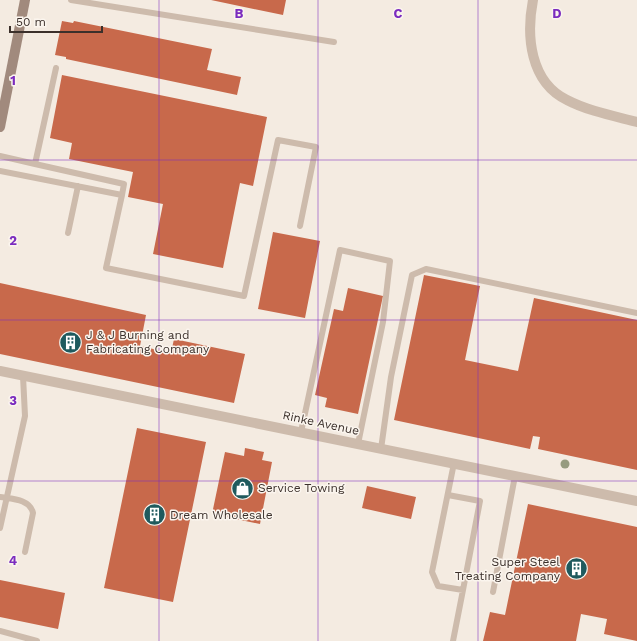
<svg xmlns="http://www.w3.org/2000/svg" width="637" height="641" font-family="'Work Sans',sans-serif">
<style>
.building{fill:#c8694b}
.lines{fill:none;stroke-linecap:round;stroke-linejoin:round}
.lane{stroke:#cdbbac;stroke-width:6}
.street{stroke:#cdbbac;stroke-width:10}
.secondary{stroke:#a18a7d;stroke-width:10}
.tree{fill:#969b7f}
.grid{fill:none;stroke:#7b2cbf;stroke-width:1;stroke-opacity:0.55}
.labels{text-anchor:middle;stroke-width:3;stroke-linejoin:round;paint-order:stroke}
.poi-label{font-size:12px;fill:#3b302b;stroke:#fbf5ee;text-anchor:start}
.street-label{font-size:12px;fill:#3b302b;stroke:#fbf5ee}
.grid-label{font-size:13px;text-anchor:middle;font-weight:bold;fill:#7b2cbf;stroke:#fbf5ee;stroke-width:3;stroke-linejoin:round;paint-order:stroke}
</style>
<rect width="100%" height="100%" fill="#f4ebe1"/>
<path class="building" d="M211 0H286L283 15Z
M62 21 73 23 74 21 212 49 207 70 241 77 237 95 66 59V57L55 55Z
M62 75 267 117 253 186 240 183 223 268 153 254 163 204 128 197 133 172 69 159 72 143 50 138Z
M273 232 320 241 305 318 258 309Z
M424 275 480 286 465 360 518 371 534 298 637 320V470L538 449 540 437 533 436 530 449 394 420Z
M0 283 146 315 140 346 171 353 174 339 245 354 234 403 0 354Z
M348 288 383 296 358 414 325 407 327 398 315 395 334 309 343 311Z
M137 428 206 442 173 602 104 588Z
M245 448 264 452 262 460 272 462 260 524 212 514 225 452 244 456Z
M367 486 416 497 411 519 362 508Z
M528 504 637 527V641L604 634 607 619 581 614 576 641H483L490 612 505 615Z
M0 580 65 593 58 629 0 617Z"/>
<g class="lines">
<path class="lane" d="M71 0 334 42
M0 156 35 164 56 68
M35 164 124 184 122 195
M0 171 122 195 106 268 244 296 278 140 316 147 300 226
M68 233 78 186
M301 432 340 250 390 261 383 322 358 444
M381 449 391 377 412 275 426 269 637 313
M448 495 480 501 463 590 438 586 432 572 454 463
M0 497C12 499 30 499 33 513L25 552
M0 528 25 416 23 376
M493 592 515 476
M0 631 37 641
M453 641 463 590"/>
<path class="street" d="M533 0C526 36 530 82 567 100 588 111 614 116 637 122
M0 371 637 501"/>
<path class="secondary" d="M0 127 25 0"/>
</g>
<circle class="tree" cx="565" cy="464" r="4.5"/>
<path class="grid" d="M159 0V641M318 0V641M478 0V641M0 160H637M0 320H637M0 481H637"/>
<defs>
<symbol id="building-disc" viewBox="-11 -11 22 22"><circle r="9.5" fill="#1f5a5e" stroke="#fbf5ee"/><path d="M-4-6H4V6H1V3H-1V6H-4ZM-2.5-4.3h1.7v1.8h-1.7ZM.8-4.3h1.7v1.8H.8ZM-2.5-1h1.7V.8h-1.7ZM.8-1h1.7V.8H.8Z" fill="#fff"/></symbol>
<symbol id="shop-disc" viewBox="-11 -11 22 22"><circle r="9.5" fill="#1f5a5e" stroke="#fbf5ee"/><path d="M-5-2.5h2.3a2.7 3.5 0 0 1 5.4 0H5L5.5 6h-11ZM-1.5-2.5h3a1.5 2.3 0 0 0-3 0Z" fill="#fff"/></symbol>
</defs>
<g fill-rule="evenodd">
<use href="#building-disc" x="58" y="330" width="25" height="25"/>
<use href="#shop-disc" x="230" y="476" width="25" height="25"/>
<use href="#building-disc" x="142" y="502" width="25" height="25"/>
<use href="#building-disc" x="564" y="556" width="25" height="25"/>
</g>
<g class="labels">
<g class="poi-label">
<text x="86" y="339">J &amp; J Burning and<tspan x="86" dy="14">Fabricating Company</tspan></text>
<text x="258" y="492">Service Towing</text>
<text x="170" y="519">Dream Wholesale</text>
<text x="560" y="566" text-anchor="end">Super Steel<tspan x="560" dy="14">Treating Company</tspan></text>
</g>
<g class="street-label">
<text transform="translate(321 423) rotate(12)" y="4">Rinke Avenue</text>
</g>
</g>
<g class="grid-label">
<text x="239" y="18">B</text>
<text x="398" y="18">C</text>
<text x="557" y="18">D</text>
<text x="13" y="85">1</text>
<text x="13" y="245">2</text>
<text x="13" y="405">3</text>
<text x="13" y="565">4</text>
</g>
<path d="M10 26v6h92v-6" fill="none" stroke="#3b302b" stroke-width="2"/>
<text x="16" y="26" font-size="12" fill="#3b302b" stroke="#fbf5ee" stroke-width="3" paint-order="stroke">50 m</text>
</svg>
